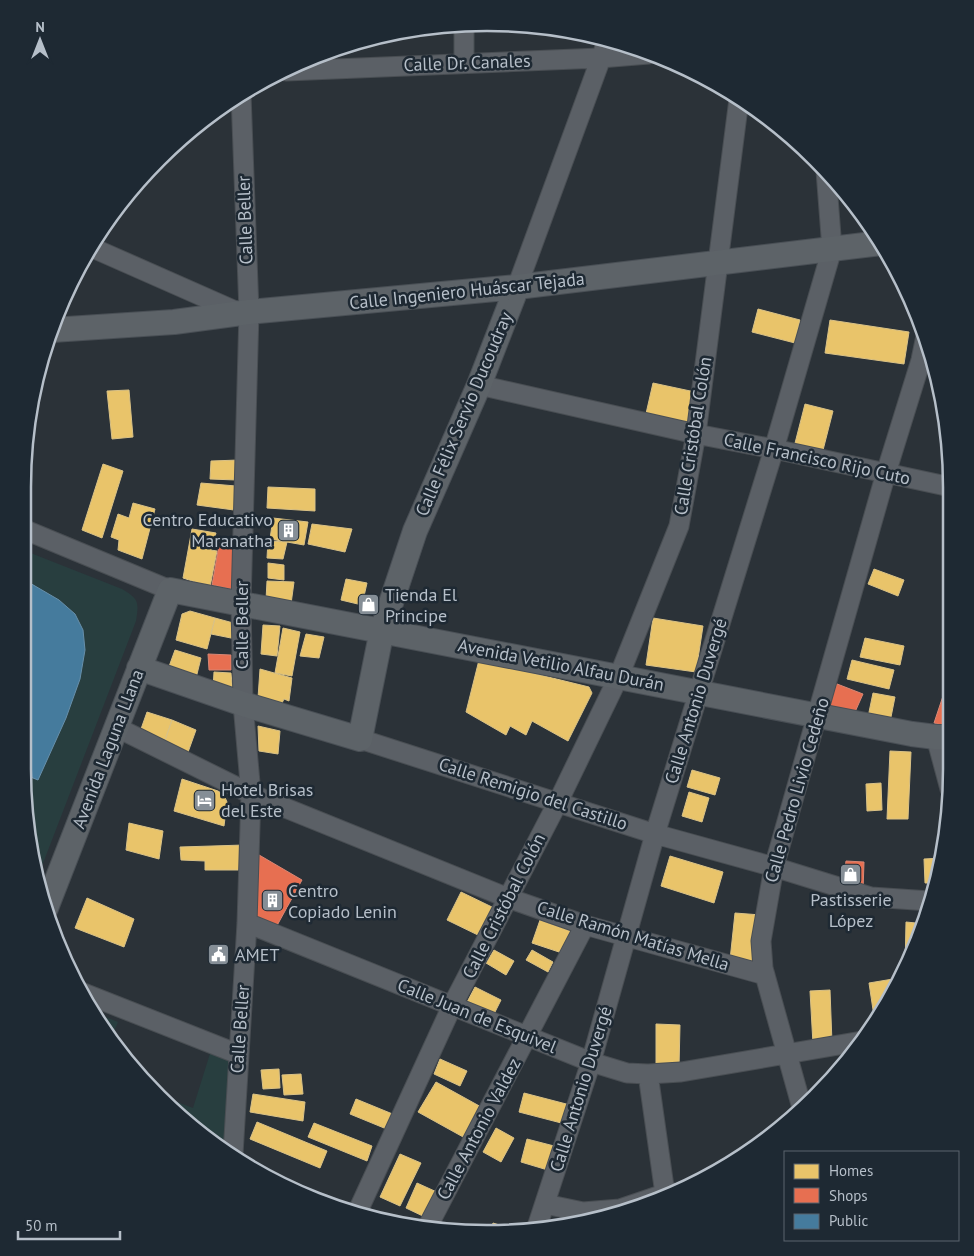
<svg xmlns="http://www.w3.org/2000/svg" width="974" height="1256" font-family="'PT Sans',sans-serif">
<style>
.green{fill:#283e3f}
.homes{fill:#e9c46a;stroke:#dac286}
.shops{fill:#e76f51;stroke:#d88775}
.public{fill:#457b9d;stroke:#678faa}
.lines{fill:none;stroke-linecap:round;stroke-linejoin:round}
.minor-casing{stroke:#494e53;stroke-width:21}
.major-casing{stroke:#494f55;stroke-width:26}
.minor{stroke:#5b6066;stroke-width:19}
.major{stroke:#5d6368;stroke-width:24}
.labels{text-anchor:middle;stroke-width:5;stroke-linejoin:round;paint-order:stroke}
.street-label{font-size:18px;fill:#b6bfc9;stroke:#1e2933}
.poi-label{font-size:18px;fill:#b6bfc9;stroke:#1e2933;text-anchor:start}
.rim{fill:none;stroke:#b6bfc9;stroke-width:2.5}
</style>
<rect width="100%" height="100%" fill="#2b3238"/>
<path class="green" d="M23 550 122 589C139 599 139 602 136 621L37 879 23 769Z
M93 1012 118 1022 112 1036Z
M213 1044 238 1054 233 1154 156 1094 193 1108Z"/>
<path class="homes" d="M758 309 800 320 795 343 752 332Z
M830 320 909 332 904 364 825 353Z
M653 383 695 392 687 427 645 418Z
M129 390 133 437 112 439 107 391Z
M805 404 833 411 821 458 793 451Z
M239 460 236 480 210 479 211 461Z
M103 464 123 471 102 538 82 530Z
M201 483 236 486 234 510 197 505Z
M268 487 315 489V511L267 508Z
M133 503 155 509 142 559 118 550 119 540 111 537 118 514 129 518Z
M273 518 308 522 304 545 270 539Z
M312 524 352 529 345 552 308 544Z
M192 529 216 533 211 550 217 551 210 587 183 578Z
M268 541 287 542 283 559 267 558Z
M268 563 284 565V580L268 578Z
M874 569 904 580 898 596 868 584Z
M346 579 367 583 362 605 341 600Z
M267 581 294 582 291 604 266 600Z
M190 611 215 618 207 649 176 640 182 614Z
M215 618 237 624 236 639 211 634Z
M653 618 703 626 696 672 646 665Z
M263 625 280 626 277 656 261 654Z
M283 628 300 632 292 676 275 673Z
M306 634 324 637 319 658 300 656Z
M865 638 904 646 900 665 860 657Z
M175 650 201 658 195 682 167 672Z
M479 660 589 687 592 693 568 741 532 721 526 735 510 726 506 735 466 712Z
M852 660 894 670 889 689 847 679Z
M260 669 292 678 289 701 284 699 279 709 258 698Z
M214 672 231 673 233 694 213 689Z
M873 693 895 697 890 722 868 717Z
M147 712 172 720 164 743 145 737 141 729Z
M172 720 196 730 187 755 164 743Z
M258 726 280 731 278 754 259 751Z
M890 751 911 752 908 819H887Z
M692 770 720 778 715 795 687 787Z
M182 779 218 791 224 795 227 802 224 826 174 811Z
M881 783 882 810 867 811 866 784Z
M689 792 709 798 702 822 682 816Z
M129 823 163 831 159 859 126 850Z
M244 845V870H205V861L181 860 180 847Z
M670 856 723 872 714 903 661 886Z
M943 858 935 883H925L924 859Z
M461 892 494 908 480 936 447 920Z
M87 898 134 919 124 947 75 928Z
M735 913 761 915 756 963 730 960Z
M540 920 573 932 565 954 532 943Z
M906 922 916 923 915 949 905 968Z
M494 950 514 961 506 975 486 963Z
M532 950 553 962 548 972 526 960Z
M893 979 895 987 875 1023 869 983Z
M475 987 501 1000 492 1018 466 1004Z
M830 990 832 1043 813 1044 810 991Z
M656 1024 680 1025 679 1067 656 1066Z
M440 1059 467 1071 460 1086 434 1074Z
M279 1069 280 1088 263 1089 261 1070Z
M301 1074 303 1094 284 1095 282 1075Z
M436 1082 483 1108 465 1138 418 1112Z
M524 1093 574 1106 569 1125 519 1112Z
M253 1094 305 1102 303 1121 250 1112Z
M356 1099 395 1115 389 1130 350 1114Z
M257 1122 327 1151 320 1168 250 1139Z
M314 1123 372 1146 367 1161 308 1137Z
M496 1128 514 1138 501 1162 483 1152Z
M527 1139 558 1147 551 1171 521 1162Z
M400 1154 421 1163 400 1206 380 1197Z
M417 1183 439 1193 427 1218 406 1208Z
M493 1223 515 1230 490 1233Z"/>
<path class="shops" d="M220 539 240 542 235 590 212 585Z
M208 654 231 655V670H209Z
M832 682 863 694 855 712 827 708Z
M944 693 951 696V728L934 723Z
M254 852 302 880 274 931 252 923Z
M846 861 864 862 863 891 843 882Z"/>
<path class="public" d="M23 579 59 600 75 614 83 630 85 650 80 679 66 718 38 780 23 774 22 769Z"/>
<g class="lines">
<defs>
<path id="minor" d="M464 63V25
M286 71 600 58 649 54
M95 249 240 313
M517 287 608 39
M479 385 696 434 774 449 951 487
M23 529 170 590
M116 727 251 794 508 898 585 925 765 975
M936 737 950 789
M360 739 655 834 774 867 871 897 930 901
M247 923 591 1062 627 1073 648 1074 681 1072 862 1041
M81 992 238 1054
M648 1074 665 1194
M802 1108 763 968 761 941 774 867 886 473 921 360 926 336
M233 1154 247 923 251 794 243 704 241 603 249 312 241 94
M545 1204 583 1212 620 1209 670 1192
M357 1213 452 1006 558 802 619 676 679 526 696 434 739 99
M428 1226 585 925
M537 1227 591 1062 655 834 774 449 832 249 826 171"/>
<path id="major" d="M52 330 174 322 249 312 517 287 881 243
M139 668 243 704 360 739 382 630 415 531 479 385 517 287
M46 908 170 590 912 734 936 737H951"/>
</defs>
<use href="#minor" class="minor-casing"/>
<use href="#major" class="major-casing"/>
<use href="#minor" class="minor"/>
<use href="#major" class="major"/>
</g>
<defs>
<symbol id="building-square" viewBox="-11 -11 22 22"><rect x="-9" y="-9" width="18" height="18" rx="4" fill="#858e96" stroke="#1e2933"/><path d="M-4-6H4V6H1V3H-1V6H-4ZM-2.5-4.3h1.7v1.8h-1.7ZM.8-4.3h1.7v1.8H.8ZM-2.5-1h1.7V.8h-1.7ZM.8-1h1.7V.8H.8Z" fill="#fff"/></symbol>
<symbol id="shop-square" viewBox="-11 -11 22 22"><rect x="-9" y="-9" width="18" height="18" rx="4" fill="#858e96" stroke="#1e2933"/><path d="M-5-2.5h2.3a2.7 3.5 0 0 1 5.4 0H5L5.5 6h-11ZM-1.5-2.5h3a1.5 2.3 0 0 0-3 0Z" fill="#fff"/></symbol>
<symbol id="hotel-square" viewBox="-11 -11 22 22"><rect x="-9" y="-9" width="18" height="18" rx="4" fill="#858e96" stroke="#1e2933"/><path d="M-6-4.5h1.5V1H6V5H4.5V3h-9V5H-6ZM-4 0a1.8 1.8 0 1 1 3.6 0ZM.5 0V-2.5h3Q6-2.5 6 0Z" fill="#fff"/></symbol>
<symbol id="civic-square" viewBox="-11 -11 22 22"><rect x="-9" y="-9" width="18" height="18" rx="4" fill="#858e96" stroke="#1e2933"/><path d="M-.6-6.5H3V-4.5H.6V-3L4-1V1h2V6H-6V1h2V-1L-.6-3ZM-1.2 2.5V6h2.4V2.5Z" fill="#fff"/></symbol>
</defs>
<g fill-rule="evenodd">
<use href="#building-square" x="276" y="518" width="25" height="25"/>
<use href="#shop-square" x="356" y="592" width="25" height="25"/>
<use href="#hotel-square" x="192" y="788" width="25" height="25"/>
<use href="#shop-square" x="838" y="862" width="25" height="25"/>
<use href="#building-square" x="260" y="888" width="25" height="25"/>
<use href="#civic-square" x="206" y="942" width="25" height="25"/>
</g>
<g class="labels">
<g class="street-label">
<text transform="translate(467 63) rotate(-2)" y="6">Calle Dr. Canales</text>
<text transform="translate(245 220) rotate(-92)" y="6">Calle Beller</text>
<text transform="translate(467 291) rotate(-6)" y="6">Calle Ingeniero Huáscar Tejada</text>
<text transform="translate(464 414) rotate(-67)" y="6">Calle Félix Servio Ducoudray</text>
<text transform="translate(693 436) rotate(-81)" y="6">Calle Cristóbal Colón</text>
<text transform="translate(817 459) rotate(12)" y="6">Calle Francisco Rijo Cuto</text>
<text transform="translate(242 625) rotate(-90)" y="6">Calle Beller</text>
<text transform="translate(561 665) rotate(11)" y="6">Avenida Vetilio Alfau Durán</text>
<text transform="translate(696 701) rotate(-73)" y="6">Calle Antonio Duvergé</text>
<text transform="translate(108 749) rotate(-69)" y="6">Avenida Laguna Llana</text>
<text transform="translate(797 790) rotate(-74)" y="6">Calle Pedro Livio Cedeño</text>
<text transform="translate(533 794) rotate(18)" y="6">Calle Remigio del Castillo</text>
<text transform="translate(504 906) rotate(-63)" y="6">Calle Cristóbal Colón</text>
<text transform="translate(633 936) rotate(17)" y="6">Calle Ramón Matías Mella</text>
<text transform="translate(477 1016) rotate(22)" y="6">Calle Juan de Esquivel</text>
<text transform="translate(240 1029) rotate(-86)" y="6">Calle Beller</text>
<text transform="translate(581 1089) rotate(-73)" y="6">Calle Antonio Duvergé</text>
<text transform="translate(479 1129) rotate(-62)" y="6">Calle Antonio Valdez</text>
</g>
<g class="poi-label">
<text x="273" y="526" text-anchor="end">Centro Educativo<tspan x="273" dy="21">Maranatha</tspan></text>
<text x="385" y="601">Tienda El<tspan x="385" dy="21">Principe</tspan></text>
<text x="221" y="796">Hotel Brisas<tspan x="221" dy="21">del Este</tspan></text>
<text x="288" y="897">Centro<tspan x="288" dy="21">Copiado Lenin</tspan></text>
<text x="851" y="906" text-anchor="middle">Pastisserie<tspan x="851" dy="21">López</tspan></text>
<text x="235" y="961">AMET</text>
</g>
</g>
<path d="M0 0H974V1256H0ZM487 31H487A456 456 0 0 1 943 487V769A456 456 0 0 1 487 1225H487A456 456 0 0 1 31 769V487A456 456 0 0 1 487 31Z" fill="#1e2933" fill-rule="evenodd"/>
<path class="rim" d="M487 31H487A456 456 0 0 1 943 487V769A456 456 0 0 1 487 1225H487A456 456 0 0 1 31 769V487A456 456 0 0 1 487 31Z"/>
<rect x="784" y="1151" width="175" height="90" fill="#1e2933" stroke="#5b656f"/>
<rect x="794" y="1164" width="25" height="15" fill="#e9c46a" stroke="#5b656f"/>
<text x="829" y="1176" font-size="15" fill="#b6bfc9">Homes</text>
<rect x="794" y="1188" width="25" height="15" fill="#e76f51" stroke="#5b656f"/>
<text x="829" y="1201" font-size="15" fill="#b6bfc9">Shops</text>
<rect x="794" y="1214" width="25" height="15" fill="#457b9d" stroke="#5b656f"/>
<text x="829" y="1226" font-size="15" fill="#b6bfc9">Public</text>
<g transform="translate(40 40)" stroke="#1e2933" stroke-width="4" paint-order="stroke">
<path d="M0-4L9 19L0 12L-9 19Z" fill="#b6bfc9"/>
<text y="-8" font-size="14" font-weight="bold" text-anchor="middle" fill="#b6bfc9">N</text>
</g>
<path d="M18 1231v8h102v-8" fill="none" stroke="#b6bfc9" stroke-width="2.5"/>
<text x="25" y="1231" font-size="15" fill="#b6bfc9" stroke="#1e2933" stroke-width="4" paint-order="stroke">50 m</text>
</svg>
